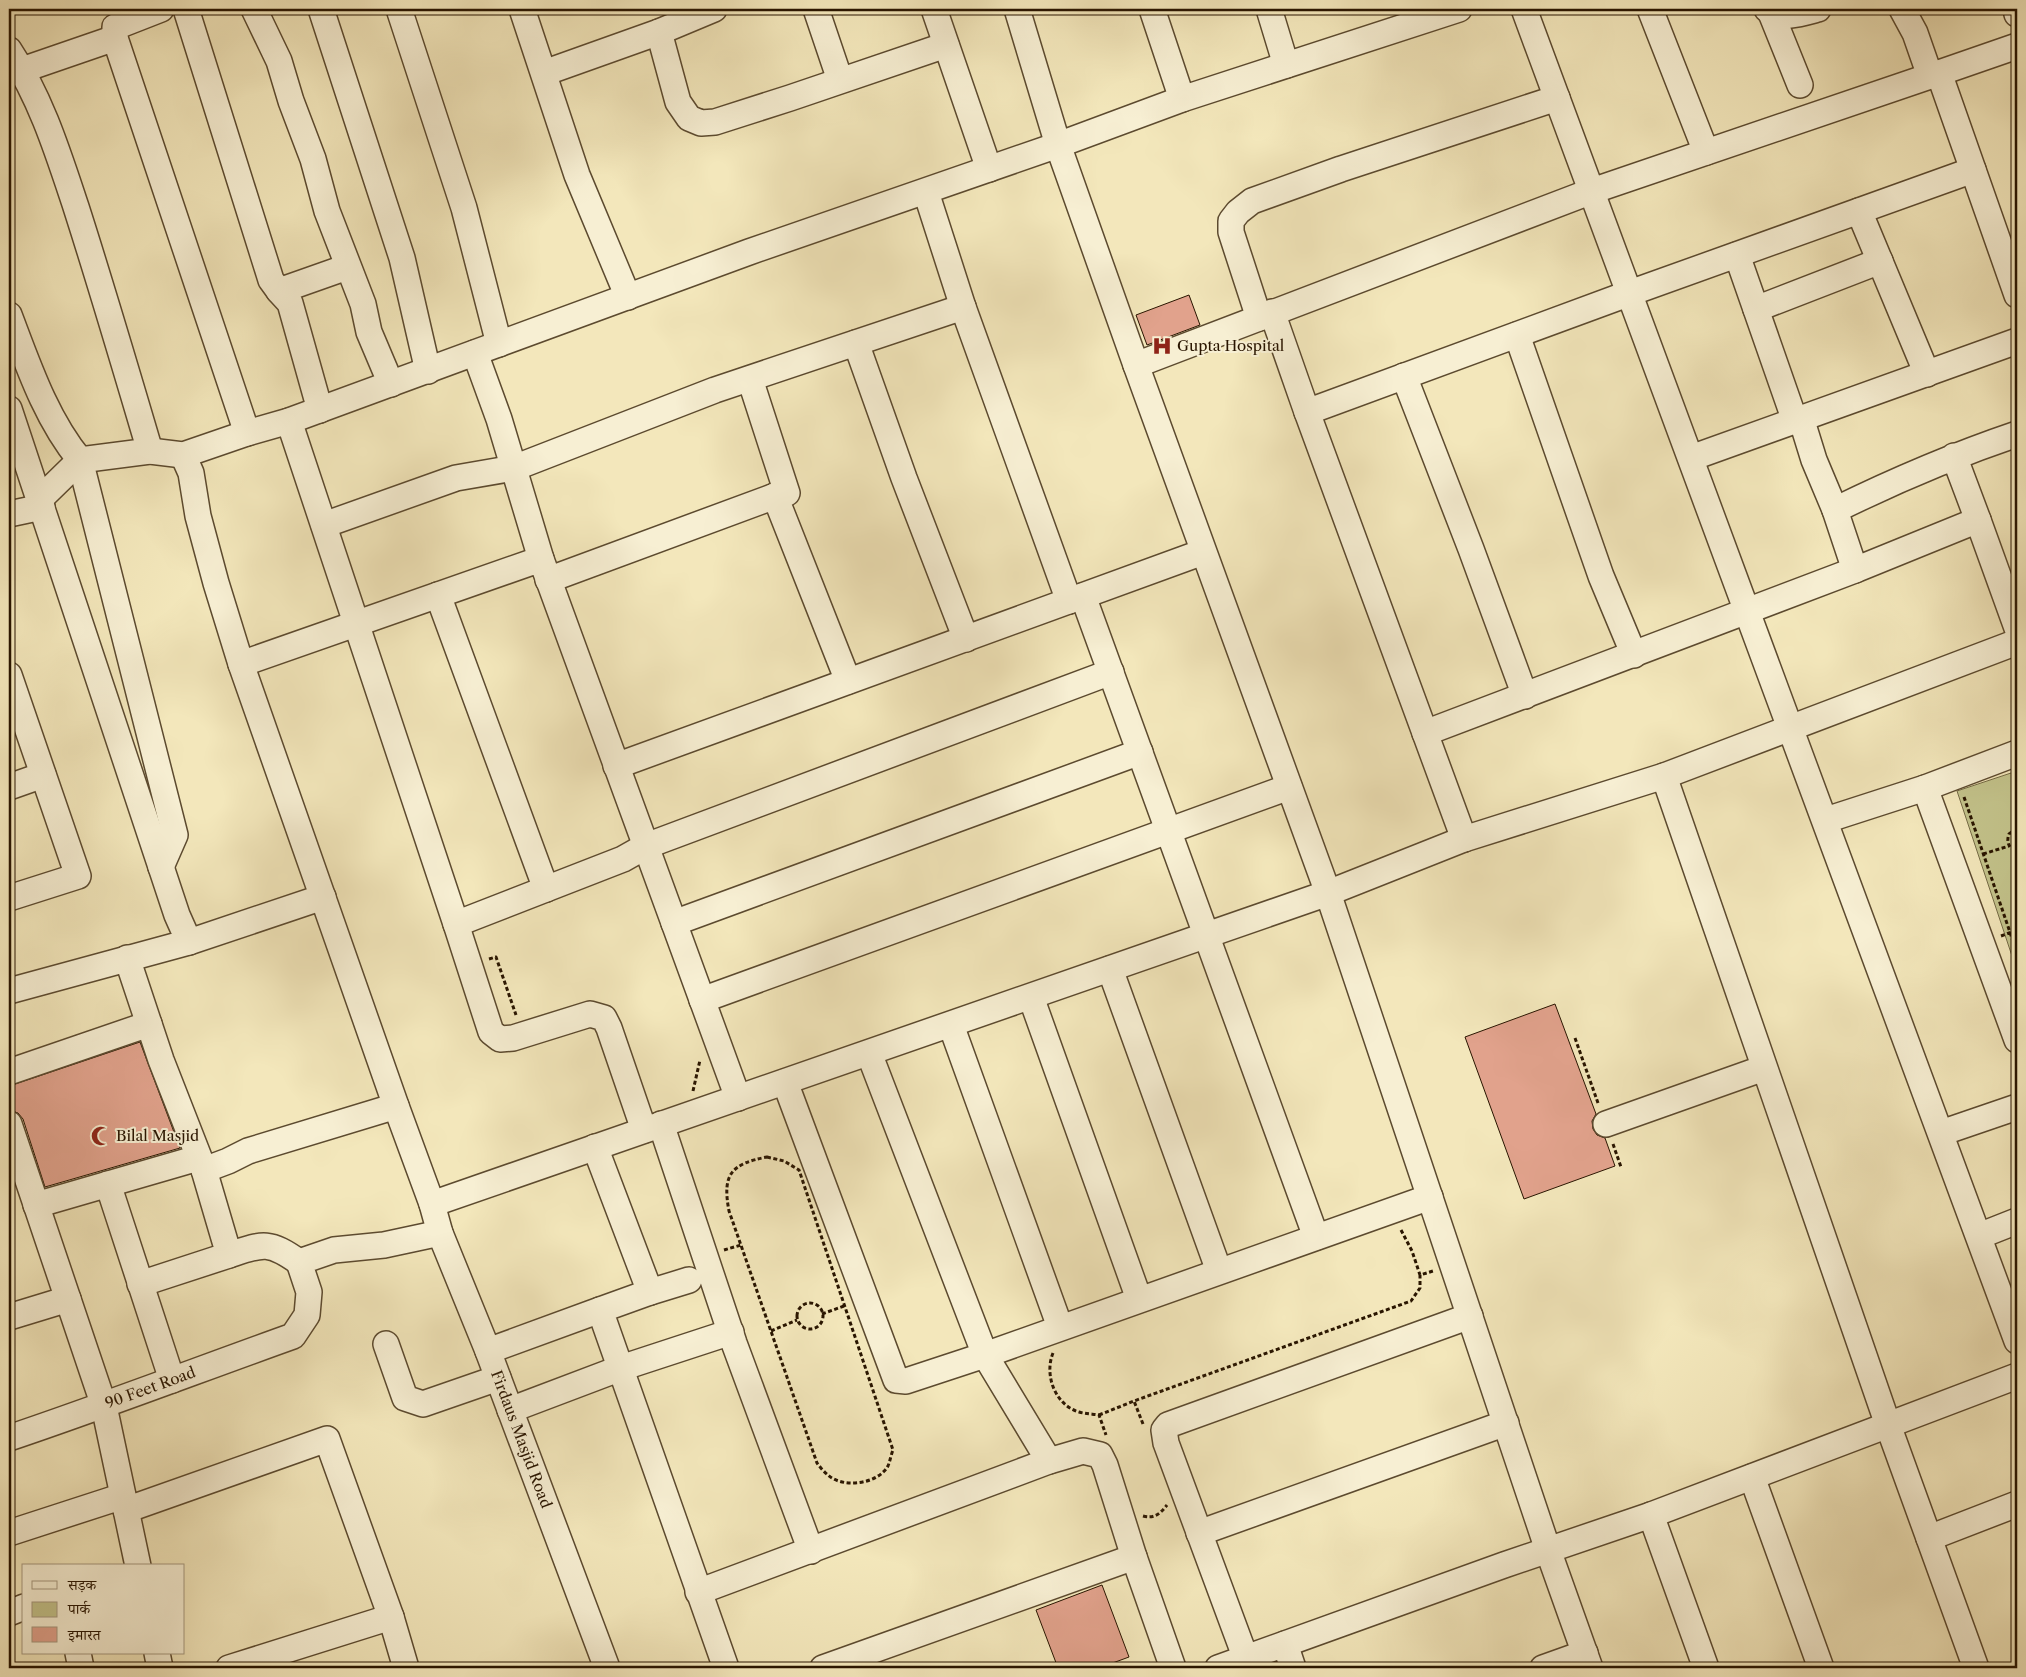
<svg xmlns="http://www.w3.org/2000/svg" width="2026" height="1677" font-family="'Libre Caslon Text','Noto Serif Devanagari',serif">
<style>
.green{fill:#c3c38b;stroke:#766c46}
.building{fill:#e1a28c;stroke:#291500}
.lines{fill:none;stroke-linecap:round;stroke-linejoin:round}
.minor-casing{stroke:#5c4a2f;stroke-width:28}
.path{stroke:#291500;stroke-width:3;stroke-dasharray:4 2.5;stroke-linecap:butt}
.minor{stroke:#f7efd3;stroke-width:25}
.labels{text-anchor:middle;stroke-width:4;stroke-linejoin:round;paint-order:stroke}
.poi-label{font-size:15px;fill:#291500;stroke:#f7efd3;text-anchor:start}
.street-label{font-size:15px;fill:#291500;stroke:#f7efd3}
</style>
<rect width="100%" height="100%" fill="#f3e7bb"/>
<filter id="stains"><feTurbulence type="fractalNoise" baseFrequency=".004" numOctaves="4"/><feColorMatrix values="0 0 0 0 .2 0 0 0 0 .09 0 0 0 0 .02 0 0 0 .5 -.17"/></filter>
<radialGradient id="worn" r=".72"><stop offset=".6" stop-color="#630" stop-opacity="0"/><stop offset="1" stop-color="#630" stop-opacity=".3"/></radialGradient>
<path class="green" d="M2017 771V971L1957 791Z"/>
<path class="building" d="M1189 295 1200 325 1147 345 1136 315Z
M1555 1004 1596 1114 1592 1121 1593 1129 1597 1135 1605 1138 1615 1166 1524 1199 1465 1037Z
M140 1042 180 1148 45 1187 23 1119 18 1113 9 1110V1086Z
M1102 1585 1129 1657 1099 1668H1058L1036 1610Z"/>
<g class="lines">
<defs>
<g id="minor">
<path d="M161 9 115 27V38L247 433"/>
<path d="M186 9 271 280 279 291 347 267"/>
<path d="M254 9 279 61 291 101 313 159 327 211 363 304 369 332 391 384"/>
<path d="M321 9 402 258 428 371"/>
<path d="M399 9 464 208 499 344"/>
<path d="M522 9 577 175 628 297"/>
<path d="M816 9 840 80"/>
<path d="M934 9 989 169"/>
<path d="M1017 9 1058 145 1136 365 1328 893 1548 1550 1590 1668"/>
<path d="M1152 9 1182 99"/>
<path d="M1269 9 1286 65"/>
<path d="M1524 9 2017 1341"/>
<path d="M1650 9 1706 152"/>
<path d="M1767 9C1778 21 1803 13 1818 9"/>
<path d="M1902 9 1915 33 1930 76"/>
<path d="M2016 9 2017 14"/>
<path d="M1771 13 1800 85"/>
<path d="M659 32 678 102 689 118 701 123 715 122 790 98 946 45"/>
<path d="M2017 46 1939 73 2017 295"/>
<path d="M9 50C41 98 58 153 76 207 102 288 126 370 150 451"/>
<path d="M22 70 115 38"/>
<path d="M544 73 659 32 714 9"/>
<path d="M926 192 963 307 1069 601"/>
<path d="M1859 211 1927 374"/>
<path d="M1737 255 1795 421"/>
<path d="M279 291 290 303 320 410"/>
<path d="M1756 309 1880 261"/>
<path d="M1272 312 1307 412 1630 293 1973 170"/>
<path d="M9 315C28 365 46 419 80 460L150 451 183 455 247 433 289 421 749 252 1058 145 1182 99 1459 9"/>
<path d="M1259 318 1231 232V221L1238 212 1252 201 1341 169 1557 98"/>
<path d="M1517 335 1601 576 1634 655"/>
<path d="M856 343 904 478 966 639"/>
<path d="M475 353 499 419 541 559"/>
<path d="M1136 365 1592 191 1939 73"/>
<path d="M1404 376 1471 549 1525 696"/>
<path d="M750 379 787 493 775 496"/>
<path d="M9 409 177 915 189 942 9 991"/>
<path d="M1307 412 1464 839"/>
<path d="M1801 418 1814 460 1835 510"/>
<path d="M289 421 456 924 623 859 646 846 1111 672"/>
<path id="s1" d="M183 455 191 473 198 516 216 583 241 664 396 1106 432 1204 440 1233 488 1351 607 1668"/>
<path d="M1954 456 1978 520 1855 570 1835 510C1894 481 1955 455 2017 434"/>
<path d="M1691 458 2017 341"/>
<path d="M80 460 175 835 161 867"/>
<path d="M39 500 80 460"/>
<path d="M9 514 42 507"/>
<path d="M1978 520 2017 628"/>
<path d="M324 525 456 478 514 468 715 390 963 307"/>
<path d="M548 580 775 496 848 681"/>
<path d="M438 595 546 889"/>
<path d="M1083 596 1316 1237"/>
<path d="M241 664 541 559 738 1098"/>
<path d="M9 675 78 876 9 898"/>
<path d="M1425 733 1855 570"/>
<path d="M2017 753 1925 788 2017 1040"/>
<path d="M616 766 1203 552"/>
<path d="M1664 776 1888 1425 1976 1668"/>
<path d="M9 787 43 775"/>
<path d="M1826 820 1925 788"/>
<path d="M674 923 1140 752"/>
<path d="M456 924 491 1032 500 1039 513 1038 590 1014 604 1018 609 1028 644 1130"/>
<path d="M189 942 323 897"/>
<path d="M127 958 161 1060 204 1170 228 1161 248 1151 396 1106"/>
<path d="M1110 969 1219 1271"/>
<path d="M1031 997 1139 1299"/>
<path d="M702 1000 1289 787"/>
<path d="M951 1025 1060 1327"/>
<path d="M869 1053 985 1355 1049 1461"/>
<path d="M9 1072 149 1024"/>
<path d="M785 1082 896 1380 906 1381 985 1355 1430 1197"/>
<path d="M9 1124 104 1406 138 1566"/>
<path d="M661 1124 734 1343 811 1551"/>
<path d="M1606 1124 1764 1068"/>
<path d="M1941 1133 2017 1107"/>
<path d="M595 1147 650 1292 689 1280"/>
<path d="M108 1184 172 1380"/>
<path d="M432 1204 1328 893 1464 839 1664 776 2017 642"/>
<path d="M36 1205 198 1158"/>
<path d="M1979 1236 2017 1221"/>
<path d="M229 1255C262 1244 268 1240 299 1262"/>
<path d="M140 1284 229 1255 204 1170"/>
<path d="M650 1292 600 1310 726 1668"/>
<path d="M9 1317 68 1299"/>
<path d="M386 1344 405 1398 423 1404 498 1378"/>
<path d="M488 1351 600 1310"/>
<path d="M510 1410 621 1368 731 1332"/>
<path id="s2" d="M9 1438C104 1406 198 1370 293 1336L307 1315 309 1292 299 1262 334 1250 384 1245 440 1233"/>
<path d="M1752 1477 1821 1668"/>
<path d="M126 1510 327 1439 391 1617 406 1668"/>
<path d="M1651 1515 1706 1668"/>
<path d="M9 1533 123 1496"/>
<path d="M1199 1533 1506 1423"/>
<path d="M1929 1538 2017 1504"/>
<path d="M698 1592 1049 1461 1083 1451 1100 1455 1105 1465 1134 1557 1173 1668"/>
<path d="M9 1613 24 1607"/>
<path d="M1285 1644 1293 1668"/>
<path d="M78 1653 81 1668"/>
<path d="M157 1653 160 1668"/>
<path d="M1246 1659 1166 1443 1164 1430 1168 1425 1470 1316"/>
<path d="M229 1668 391 1617"/>
<path d="M823 1668 1134 1557"/>
<path d="M1218 1668 1504 1565 1651 1515 2017 1376"/>
<path d="M1543 1668 1585 1653"/>
</g>
</defs>
<use href="#minor" class="minor-casing"/>
<path class="path" d="M1964 797 2017 953
M2017 828 2009 834C2006 842 2009 849 2017 852
M1983 854 2009 846
M2001 936 2017 930
M489 959 496 957 516 1015
M1575 1038 1598 1103
M693 1091 700 1060
M1613 1144 1621 1167
M767 1157 784 1161 799 1170 893 1450C891 1455 890 1461 888 1466 878 1484 843 1489 828 1475 824 1472 820 1467 817 1463L729 1211C722 1174 731 1164 767 1157Z
M1401 1230 1412 1251 1420 1275
M724 1250 741 1245
M797 1316a13 13 0 1 1 26 0a13 13 0 1 1-26 0Z
M822 1314 844 1306
M771 1331 797 1320
M1053 1353C1044 1375 1055 1405 1079 1412 1086 1414 1093 1414 1099 1415L1106 1435
M1099 1415 1134 1401
M1143 1424 1134 1401 1411 1301 1420 1288V1275L1433 1271
M1143 1516C1154 1519 1160 1514 1167 1505"/>
<use href="#minor" class="minor"/>
</g>
<defs>
<symbol id="hospital-bare" viewBox="-9 -9 18 18"><path d="M-5-5h3v3.5h4V-5h3V5h-3V1.5h-4V5h-3Z" fill="#8f2418" stroke="#f7efd3" stroke-width="2.5" paint-order="stroke"/></symbol>
<symbol id="mosque-bare" viewBox="-9 -9 18 18"><path d="M3.5-4.9A6 6 0 1 0 3.5 4.9A5 5 0 1 1 3.5-4.9Z" fill="#8f2418" stroke="#f7efd3" stroke-width="2.5" paint-order="stroke"/></symbol>
</defs>
<g fill-rule="evenodd">
<use href="#hospital-bare" x="1148" y="332" width="28" height="28"/>
<use href="#mosque-bare" x="87" y="1122" width="28" height="28"/>
</g>
<g class="labels">
<g class="poi-label">
<text x="1177" y="351">Gupta Hospital</text>
<text x="116" y="1141">Bilal Masjid</text>
</g>
<g class="street-label">
<text dy="5" stroke="none"><textPath href="#s2" startOffset="150">90 Feet Road</textPath></text>
<text dy="5" stroke="none"><textPath href="#s1" startOffset="1042">Firdaus Masjid Road</textPath></text>
</g>
</g>
<rect width="2026" height="1677" fill="none" stroke="#f3e7bb" stroke-width="30"/>
<rect x="10" y="10" width="2006" height="1657" fill="none" stroke="#291500" stroke-width="2.5"/>
<rect x="15" y="15" width="1996" height="1647" fill="none" stroke="#291500"/>
<rect x="22" y="1564" width="162" height="90" fill="#f7efd3" stroke="#a5987f"/>
<rect x="32" y="1581" width="25" height="8" fill="#f7efd3" stroke="#a5987f"/>
<text x="68" y="1590" font-size="15" fill="#291500">सड़क</text>
<rect x="32" y="1602" width="25" height="15" fill="#c3c38b" stroke="#a5987f"/>
<text x="68" y="1614" font-size="15" fill="#291500">पार्क</text>
<rect x="32" y="1627" width="25" height="15" fill="#e1a28c" stroke="#a5987f"/>
<text x="68" y="1640" font-size="15" fill="#291500">इमारत</text>
<rect width="100%" height="100%" filter="url(#stains)"/>
<rect width="100%" height="100%" fill="url(#worn)"/>
</svg>
